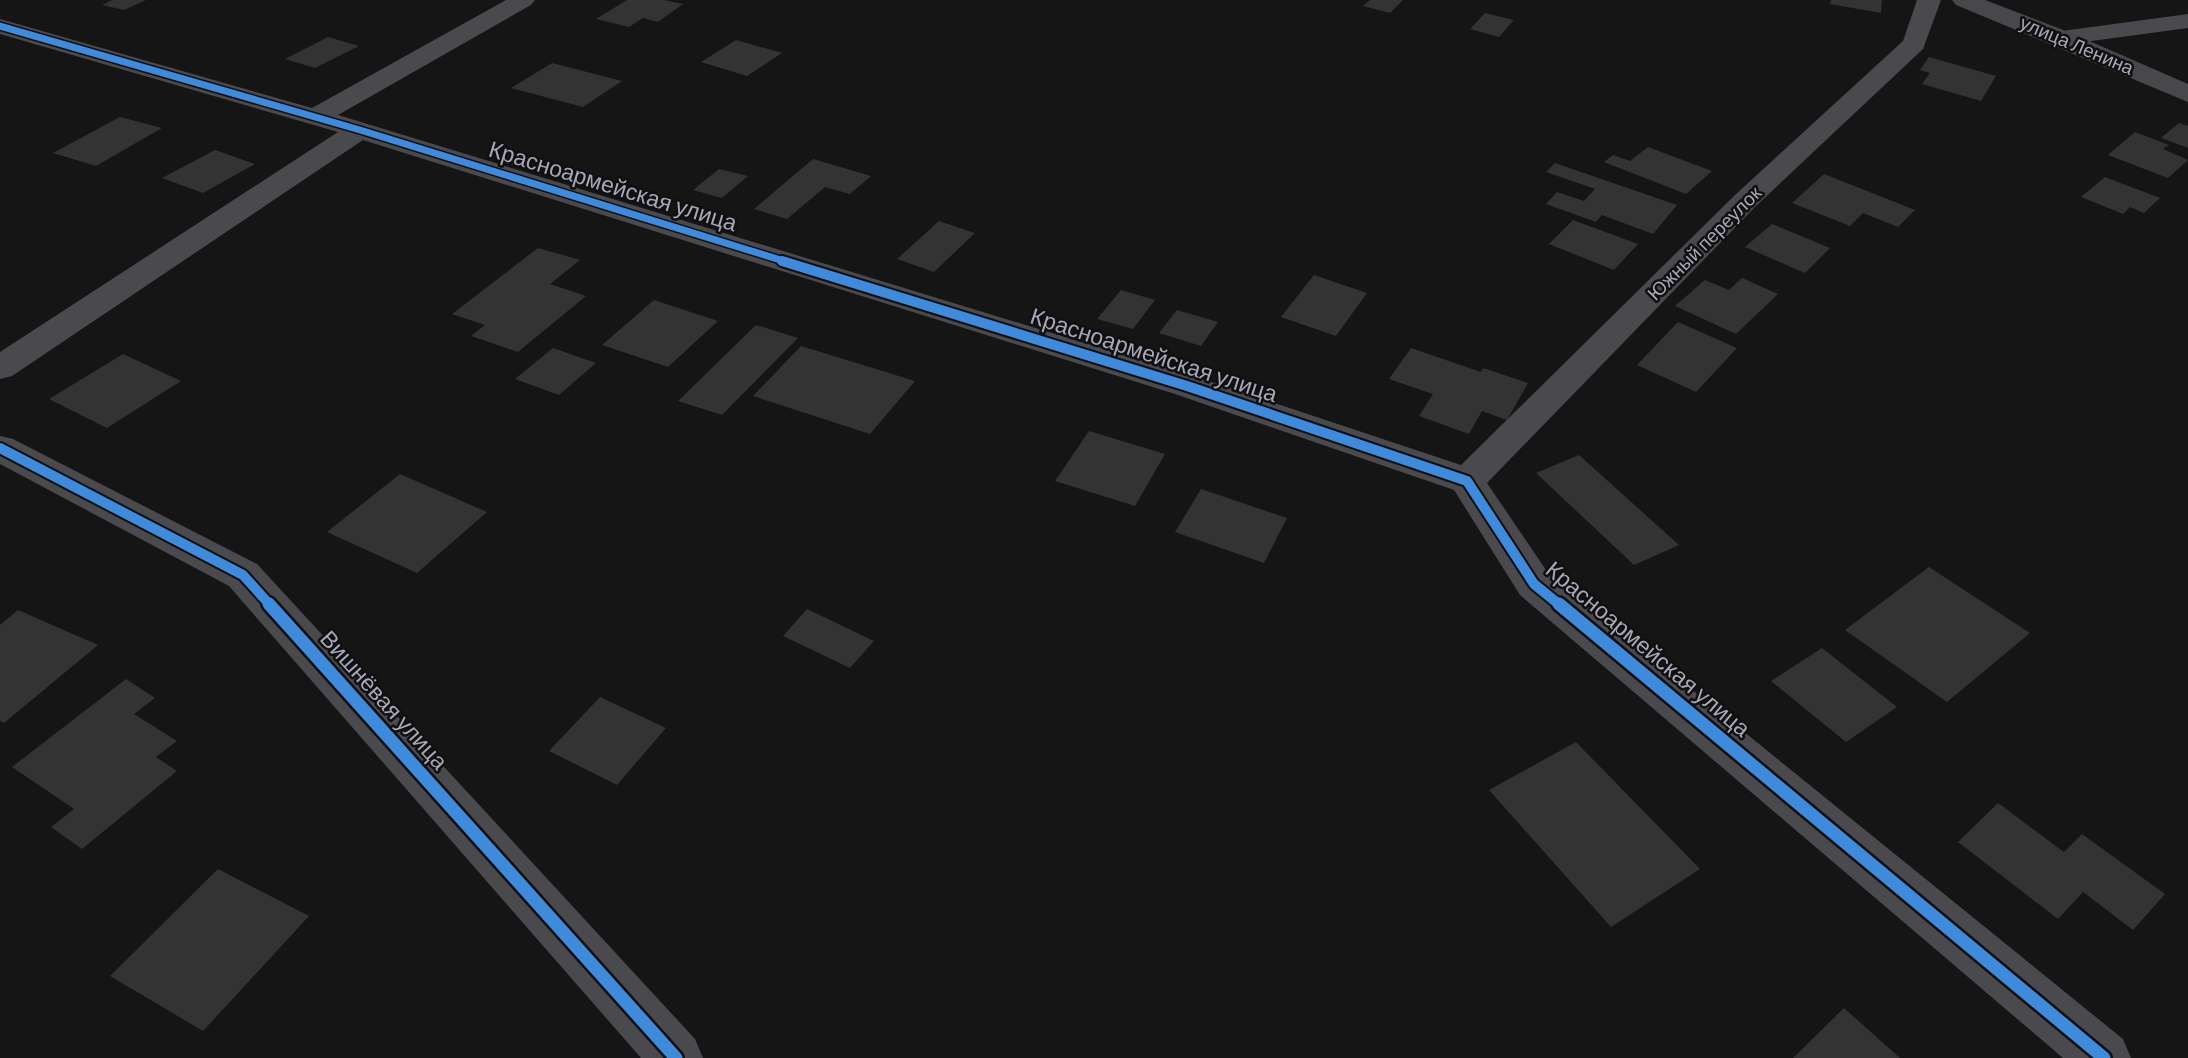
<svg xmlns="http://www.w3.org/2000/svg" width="2188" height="1058" font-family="Barlow,sans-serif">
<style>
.building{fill:#333334}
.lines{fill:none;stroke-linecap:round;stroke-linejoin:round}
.minor{fill:#49494e;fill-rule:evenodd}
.secondary{fill:#48484c;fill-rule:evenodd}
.cycleway-far2-casing{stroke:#100f11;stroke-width:10}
.cycleway-far1-casing{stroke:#100f11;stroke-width:14}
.cycleway-casing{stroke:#100f11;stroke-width:18}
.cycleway-far2{stroke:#408adc;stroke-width:7}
.cycleway-far1{stroke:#408adc;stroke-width:10}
.cycleway{stroke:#408adc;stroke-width:13}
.labels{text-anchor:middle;stroke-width:5;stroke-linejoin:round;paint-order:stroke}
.far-street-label{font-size:19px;fill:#a7a7b5;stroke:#100f11}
.street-label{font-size:23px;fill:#a7a7b5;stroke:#100f11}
</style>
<rect width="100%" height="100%" fill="#151515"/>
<path class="building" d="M112 0H146L124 10 102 5Z
M627 0H664L683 4 658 22 643 18 629 27 596 19Z
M1370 0H1403L1390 13 1363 6Z
M1831 0H1882L1881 13 1830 4Z
M1485 13 1514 20 1499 37 1470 29Z
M328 37 359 46 315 68 285 59Z
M736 40 782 53 747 76 701 62Z
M1929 57 1996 76 1981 101 1922 84 1930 73 1920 70Z
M552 63 622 81 583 107 511 88Z
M120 117 162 128 96 166 53 153Z
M2179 123 2188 126V148L2161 138Z
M2135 132 2169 145 2163 149 2188 160 2168 178 2108 155Z
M1648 147 1712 171 1686 194 1604 162 1613 155 1630 161Z
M215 150 255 164 203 193 162 178Z
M813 159 871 176 850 194 825 187 787 219 754 209Z
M1555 163 1677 205 1653 234 1602 215 1596 222 1546 204 1557 192 1584 201 1595 189 1546 172Z
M719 169 748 176 722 198 693 190Z
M1824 174 1915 210 1898 227 1863 213 1850 226 1792 203Z
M2105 177 2160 198 2144 213 2130 207 2123 214 2081 197Z
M1573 220 1638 244 1614 270 1549 244Z
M939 221 975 233 934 272 897 259Z
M1772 224 1830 248 1805 273 1745 247Z
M538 248 580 260 550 284 586 296 518 352 471 336 485 325 452 314Z
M1314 275 1367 293 1336 336 1281 317Z
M1742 278 1778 294 1736 334 1675 306 1705 280 1729 290Z
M1121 290 1155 300 1133 329 1097 319Z
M654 300 718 321 668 367 602 345Z
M1177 310 1218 322 1201 346 1159 333Z
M1678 322 1737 348 1696 392 1637 365Z
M756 325 798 338 722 415 678 401Z
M801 346 915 381 870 434 753 396Z
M553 348 596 363 559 395 515 379Z
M1411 348 1481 372 1483 368 1528 383 1507 420 1482 411 1469 434 1419 416 1433 394 1389 379Z
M123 354 181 381 107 428 49 399Z
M1089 431 1165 454 1135 506 1055 481Z
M1579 455 1679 545 1634 565 1536 473Z
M400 474 487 512 417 573 327 532Z
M1201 489 1287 518 1264 563 1175 532Z
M1929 567 2030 633 1947 702 1845 630Z
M807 609 874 641 850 668 783 636Z
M18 610 98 645 4 723 0 721V625Z
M1822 648 1897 707 1846 742 1771 681Z
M126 679 155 698 134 714 177 741 156 757 177 771 82 849 51 827 74 809 12 767Z
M600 697 666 728 617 785 549 751Z
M1576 742 1700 869 1611 927 1489 790Z
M1998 803 2064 852 2082 834 2165 894 2133 930 2083 892 2058 919 1958 842Z
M218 869 309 916 203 1031 110 976Z
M1844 1008 1900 1058H1793Z"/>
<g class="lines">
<path class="minor" d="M506 0H535L531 5 338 115 1199 378 1461 465 1735 195 1903 41 1917 0H1941L1923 49 1755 207 1487 483 1548 573 2123 1039 2131 1058H2063L1520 595 1454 490 1175 394 363 140 12 376 0 379V352L338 132 0 34V19L312 108Z
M2188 14V28L2062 45 2053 43 2050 38 2053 33 2062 31Z
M0 436 13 439 257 564 695 1039 703 1058H641L229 586 0 464Z"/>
<path class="secondary" d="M1952 0H1985L2071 33 2188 84V102L1956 5Z"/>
<defs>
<path id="cycleway-far2" d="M0 26 360 130 787 262"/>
<path id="cycleway-far1" d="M782 261 1187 386 1467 481 1534 584 1561 606
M0 448 243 575 271 606"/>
<path id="cycleway" d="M269 604 676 1058
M1559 604 2104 1058"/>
</defs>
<use href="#cycleway-far2" class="cycleway-far2-casing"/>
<use href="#cycleway-far1" class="cycleway-far1-casing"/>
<use href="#cycleway" class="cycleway-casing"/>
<use href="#cycleway-far2" class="cycleway-far2"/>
<use href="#cycleway-far1" class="cycleway-far1"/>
<use href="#cycleway" class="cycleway"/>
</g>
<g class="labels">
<g class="far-street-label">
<text transform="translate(2077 45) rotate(23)" y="7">улица Ленина</text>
<text transform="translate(1704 243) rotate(-45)" y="7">Южный переулок</text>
</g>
<g class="street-label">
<text transform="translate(613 186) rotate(17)" y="8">Красноармейская улица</text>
<text transform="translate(1154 355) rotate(18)" y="8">Красноармейская улица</text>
<text transform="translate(1648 649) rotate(40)" y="8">Красноармейская улица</text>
<text transform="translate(384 700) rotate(48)" y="8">Вишнёвая улица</text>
</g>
</g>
</svg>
